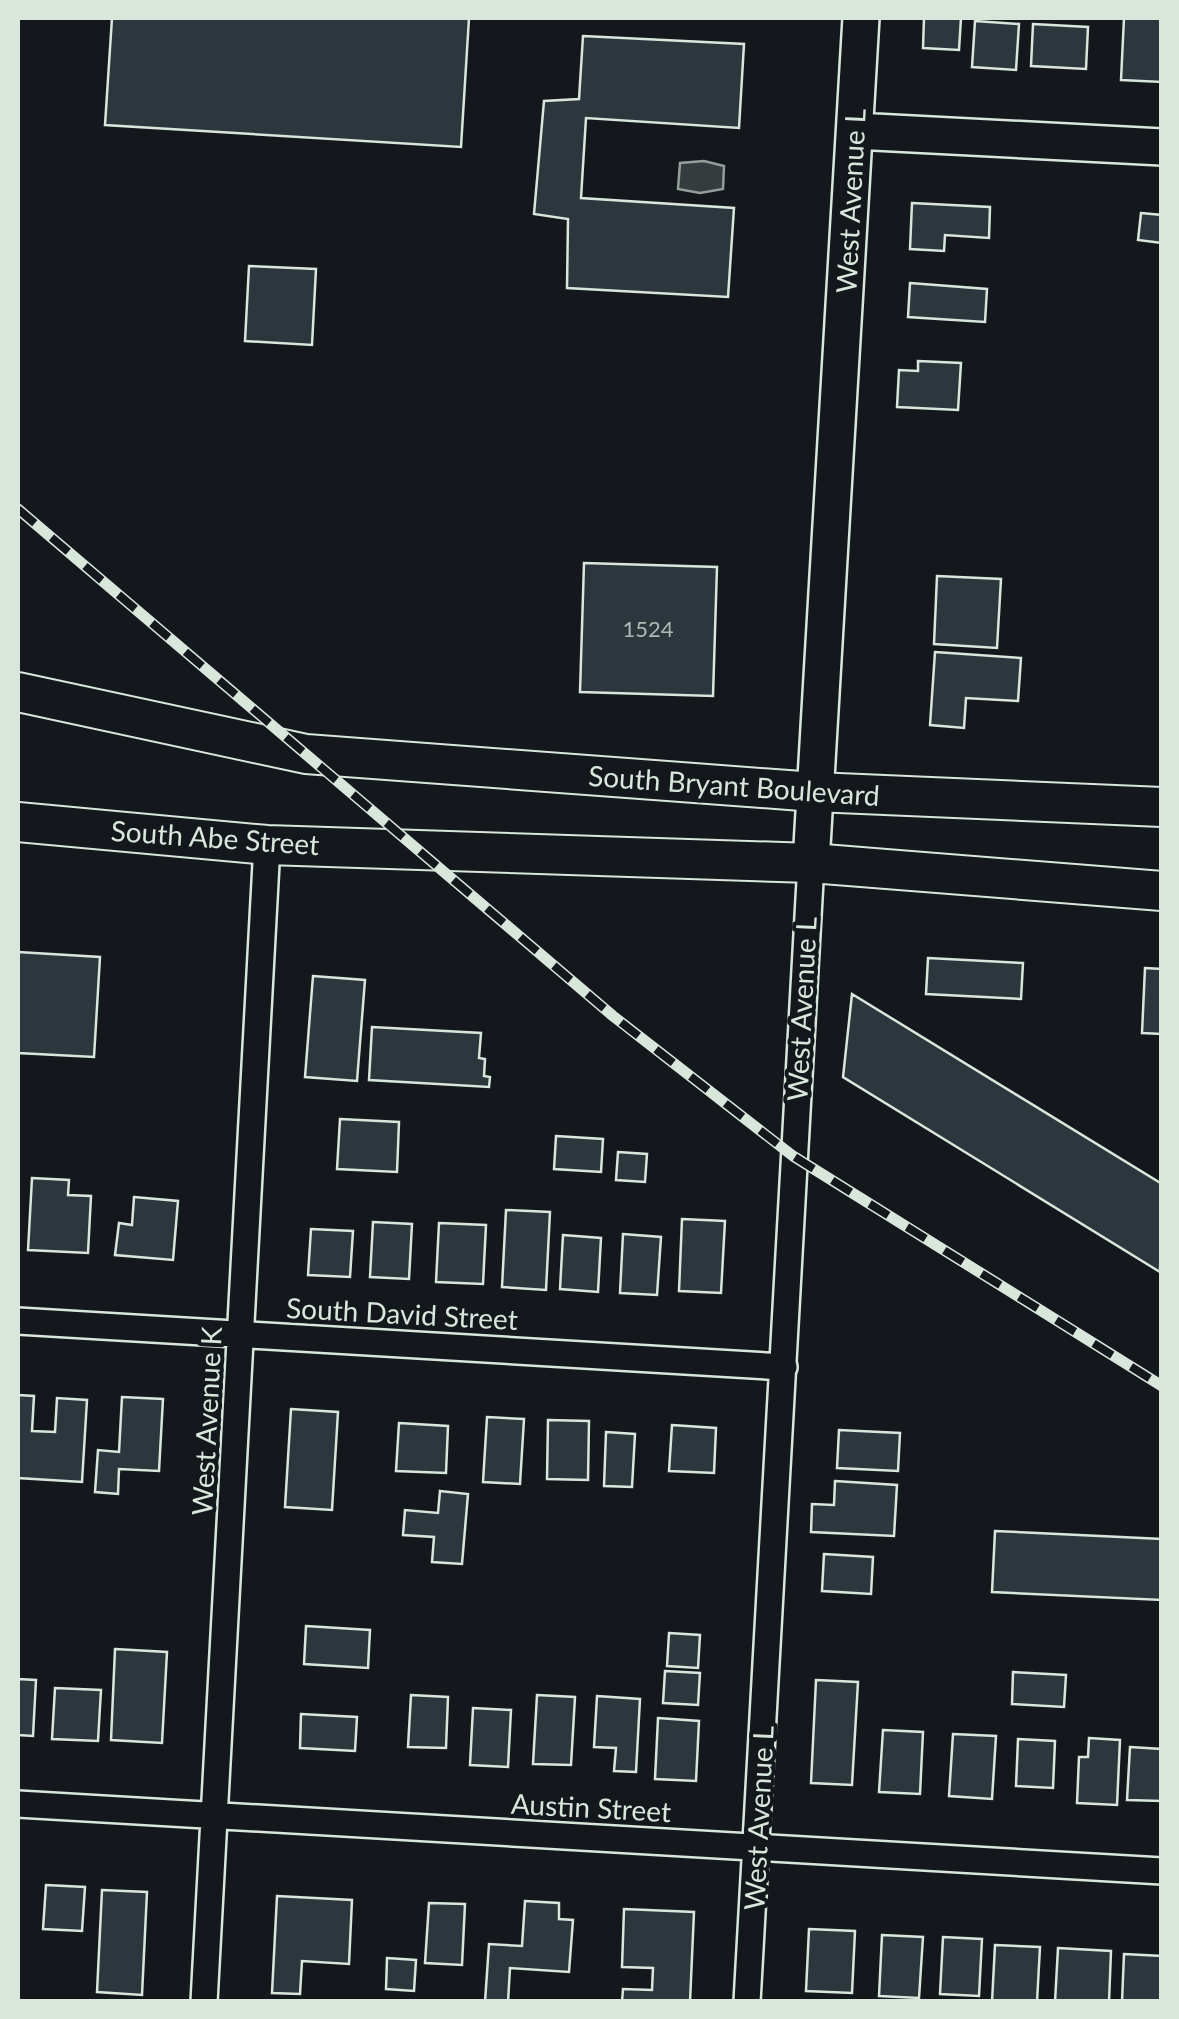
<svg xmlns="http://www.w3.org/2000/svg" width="1179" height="2019" font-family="Lato,sans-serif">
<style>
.water{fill:#363b3e;stroke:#939e99;stroke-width:2.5}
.building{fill:#2c363c;stroke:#d8e6dc;stroke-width:2.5}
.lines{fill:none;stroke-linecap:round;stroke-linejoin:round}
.street-casing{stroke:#d8e6dc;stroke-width:30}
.secondary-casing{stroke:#d8e6dc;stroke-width:40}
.primary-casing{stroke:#d8e6dc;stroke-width:42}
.street{stroke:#14181c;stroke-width:25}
.secondary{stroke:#14181c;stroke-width:35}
.primary{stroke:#14181c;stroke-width:38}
.rail-casing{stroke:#d8e6dc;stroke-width:11}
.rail{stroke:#14181c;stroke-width:8;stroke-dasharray:22;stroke-linecap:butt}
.labels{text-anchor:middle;stroke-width:8;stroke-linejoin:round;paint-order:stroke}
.number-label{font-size:22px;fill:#adbab4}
.street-label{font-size:28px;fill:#d8e6dc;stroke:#14181c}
</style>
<rect width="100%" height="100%" fill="#14181c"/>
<path class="water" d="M704 161 724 166 723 189 700 193 678 189 680 163Z"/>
<path class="building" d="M112 18H469L461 147 105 125Z
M924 18H961L959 50 923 48Z
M1124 18H1162V82L1121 80Z
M975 21 1019 24 1016 70 972 67Z
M1033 24 1088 27 1086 69 1031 66Z
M583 36 744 44 739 128 586 118 581 198 734 208 728 297 567 288 568 219 534 214 544 101 579 99Z
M912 203 990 207 989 238 945 235 944 251 910 249Z
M1141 213 1162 215V243L1138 240Z
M249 266 316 269 312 345 245 341Z
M910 283 987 289 985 322 908 317Z
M918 361 961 363 958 410 897 407 899 370 918 371Z
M584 563 717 567 713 696 580 692Z
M937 576 1001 579 997 648 934 644Z
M935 652 1021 658 1018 701 966 698 964 728 930 725Z
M18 952 100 957 94 1057 18 1053Z
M928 958 1023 963 1021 999 926 994Z
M1145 968 1162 969V1034L1142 1033Z
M313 976 365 980 357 1081 305 1077Z
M852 994 1162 1184 1160 1272 843 1077Z
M372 1027 481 1033 479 1058 485 1059 484 1076 490 1077 489 1087 369 1080Z
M340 1119 399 1122 397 1172 337 1169Z
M556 1136 603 1139 601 1172 554 1169Z
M618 1152 647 1154 645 1182 616 1180Z
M32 1178 69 1180 68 1195 91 1196 88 1253 28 1250Z
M134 1197 178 1201 173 1260 115 1255 119 1223 132 1225Z
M506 1210 550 1212 546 1290 502 1287Z
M682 1219 725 1221 721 1293 679 1291Z
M373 1222 412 1224 409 1279 370 1277Z
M439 1223 486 1225 483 1284 436 1282Z
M311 1229 353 1231 350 1277 308 1275Z
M623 1234 661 1237 657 1295 620 1293Z
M563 1235 601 1238 598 1292 560 1289Z
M18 1395 34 1396 32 1431 55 1432 57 1398 87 1400 82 1482 18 1478Z
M122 1397 163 1399 159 1471 119 1469 118 1494 95 1492 98 1450 119 1452Z
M291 1409 338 1412 332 1510 285 1507Z
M487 1417 524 1419 520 1484 483 1482Z
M548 1420 589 1421 588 1480 547 1479Z
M399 1423 448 1426 446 1473 396 1471Z
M672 1425 716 1428 714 1473 669 1471Z
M839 1430 900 1433 898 1471 837 1468Z
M606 1432 635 1434 632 1487 604 1486Z
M835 1481 897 1485 894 1536 811 1532 812 1504 834 1505Z
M440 1491 468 1494 462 1564 432 1562 434 1537 403 1535 405 1510 438 1513Z
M995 1531 1162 1539V1600L992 1592Z
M824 1554 873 1557 871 1594 822 1591Z
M306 1626 370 1630 368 1668 304 1664Z
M669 1633 700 1635 698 1668 667 1666Z
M115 1649 167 1652 162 1743 111 1740Z
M665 1671 700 1673 698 1705 663 1703Z
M1013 1672 1066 1675 1064 1707 1012 1704Z
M18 1679 36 1680 33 1736 18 1735Z
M816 1680 858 1682 852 1785 811 1783Z
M55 1688 101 1690 98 1741 52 1739Z
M411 1695 448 1697 446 1748 408 1747Z
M537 1695 575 1697 571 1765 533 1764Z
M597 1696 640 1699 636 1772 614 1771 616 1748 594 1747Z
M473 1708 511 1710 508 1767 470 1765Z
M301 1714 357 1717 355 1751 300 1748Z
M658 1718 699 1721 696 1781 655 1779Z
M883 1730 923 1732 920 1794 879 1792Z
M953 1734 996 1736 992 1799 949 1796Z
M1089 1738 1120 1740 1117 1805 1077 1803 1079 1757H1088Z
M1018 1739 1055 1741 1053 1788 1016 1786Z
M1130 1747 1162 1749V1801L1127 1800Z
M46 1885 85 1887 82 1931 43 1929Z
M102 1890 147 1892 142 1995 97 1992Z
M277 1896 352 1900 349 1964 302 1961 300 1994 272 1993Z
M525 1901 559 1903V1919L573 1920 569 1972 510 1968 508 2002H485L489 1944 522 1946Z
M429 1903 465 1904 462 1965 425 1963Z
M624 1909 694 1912 690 2002H622L623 1989 652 1990 653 1968 622 1967Z
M809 1929 855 1931 852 1993 806 1991Z
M882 1935 923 1937 919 1998 879 1996Z
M943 1937 982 1939 979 1996 940 1994Z
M995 1945 1040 1947 1037 2002H992Z
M1058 1948 1111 1951 1109 2002H1055Z
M1124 1954 1162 1956V2002H1122Z
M387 1958 416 1960 414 1991 386 1989Z"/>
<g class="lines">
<defs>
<path id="street" d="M18 1321 784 1367
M18 1804 1162 1871
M204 2002 267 845
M747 2002 811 863"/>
<path id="secondary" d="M855 131 1162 147
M811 863 861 18"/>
<path id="primary" d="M18 692 306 754 815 792 1162 807
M18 822 267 845 811 863 1162 891"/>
</defs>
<use href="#street" class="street-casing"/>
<use href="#secondary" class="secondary-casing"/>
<use href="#primary" class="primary-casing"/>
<use href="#street" class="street"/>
<use href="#secondary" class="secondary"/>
<use href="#primary" class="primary"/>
<defs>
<path id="rail" d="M18 509 613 1016 793 1156 1162 1386"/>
</defs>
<use href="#rail" class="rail-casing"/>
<use href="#rail" class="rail"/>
</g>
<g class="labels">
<g class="number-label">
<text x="648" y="637">1524</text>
</g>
<g class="street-label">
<text transform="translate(851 201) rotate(-87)" y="10">West Avenue L</text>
<text transform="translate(734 786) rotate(4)" y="10">South Bryant Boulevard</text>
<text transform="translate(215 838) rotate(4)" y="10">South Abe Street</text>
<text transform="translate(802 1009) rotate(-87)" y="10">West Avenue L</text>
<text transform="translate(402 1314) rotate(3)" y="10">South David Street</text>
<text transform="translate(207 1421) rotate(-87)" y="10">West Avenue K</text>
<text transform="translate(591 1808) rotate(3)" y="10">Austin Street</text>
<text transform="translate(759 1818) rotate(-87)" y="10">West Avenue L</text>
</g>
</g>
<rect width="1179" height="2019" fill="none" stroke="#d8e6dc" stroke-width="40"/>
</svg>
